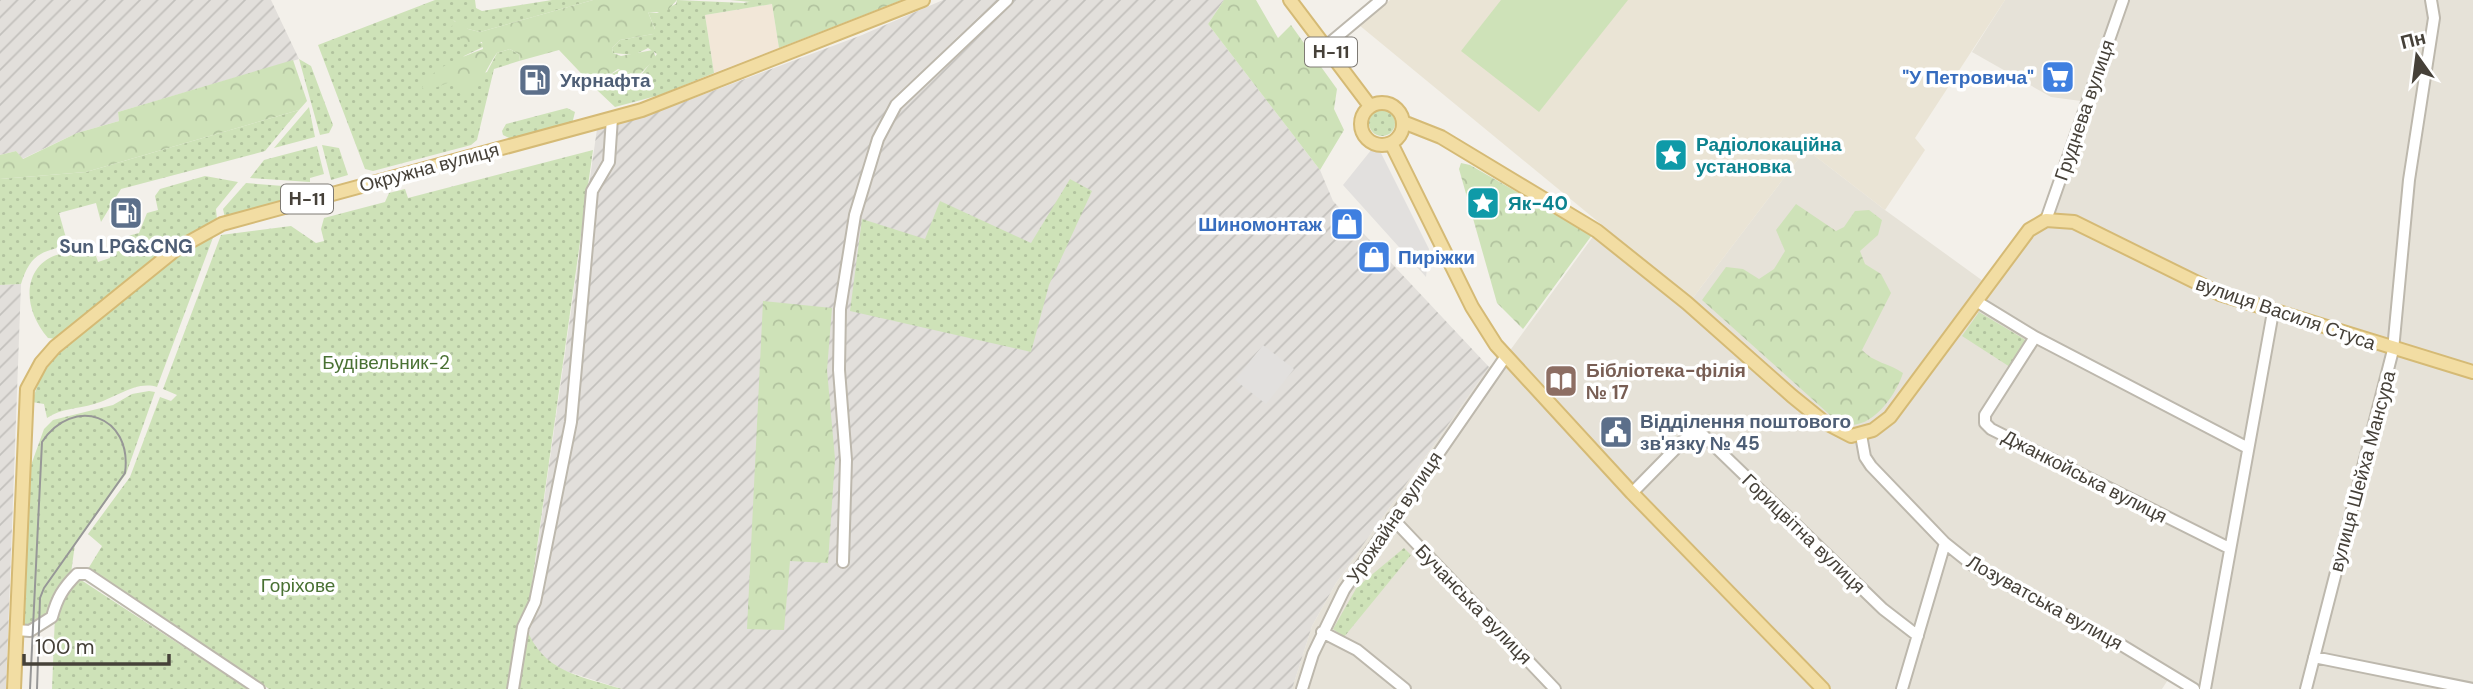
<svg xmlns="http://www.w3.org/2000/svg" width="2473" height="689" font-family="'DM Sans',sans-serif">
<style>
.residential{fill:#e6e2d8}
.commercial{fill:#f2e7d8}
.industrial{fill:url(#industrial-furrows)}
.education{fill:#eae4d5}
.grass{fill:url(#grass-dots)}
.forest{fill:url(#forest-crowns)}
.pitch{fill:#cee2b8}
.parking{fill:#e2e0de}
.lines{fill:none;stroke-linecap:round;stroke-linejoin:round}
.minor-casing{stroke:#bdb8ad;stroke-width:14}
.major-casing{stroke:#d5ba75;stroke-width:16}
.minor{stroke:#fff;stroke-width:10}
.major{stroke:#f2dda3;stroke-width:12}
.tram{stroke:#979797;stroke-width:2}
.labels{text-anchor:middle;stroke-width:7;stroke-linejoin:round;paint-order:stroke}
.shield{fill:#fff;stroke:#7e7a74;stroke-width:2}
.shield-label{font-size:18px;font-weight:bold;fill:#464139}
.shop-label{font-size:19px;font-weight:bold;fill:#366cbe;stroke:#fff;text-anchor:end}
.service-label{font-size:19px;font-weight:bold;fill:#4e5e75;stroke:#fff;text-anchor:start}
.street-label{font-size:19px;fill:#464139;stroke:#fff}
.culture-label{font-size:19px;font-weight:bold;fill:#0d838f;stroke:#fff;text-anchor:start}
.park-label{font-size:19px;fill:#497133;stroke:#fff}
.education-label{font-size:19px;font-weight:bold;fill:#785e54;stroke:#fff;text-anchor:start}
</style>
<defs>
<pattern id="industrial-furrows" width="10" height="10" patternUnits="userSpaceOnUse" patternTransform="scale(1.75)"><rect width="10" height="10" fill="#e2dfdb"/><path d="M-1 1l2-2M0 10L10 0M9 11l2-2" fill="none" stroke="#c3c1bd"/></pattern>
<pattern id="grass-dots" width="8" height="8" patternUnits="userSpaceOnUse" patternTransform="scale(1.75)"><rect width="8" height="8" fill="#cee2b8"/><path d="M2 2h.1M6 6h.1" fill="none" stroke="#b2c39f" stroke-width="1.8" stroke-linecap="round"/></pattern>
<pattern id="forest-crowns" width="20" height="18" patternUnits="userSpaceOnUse" patternTransform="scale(1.75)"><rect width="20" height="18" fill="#cee2b8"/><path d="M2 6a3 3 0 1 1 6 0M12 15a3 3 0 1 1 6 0" fill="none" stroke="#b2c39f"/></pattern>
</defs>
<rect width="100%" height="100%" fill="#f3f0ea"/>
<path class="residential" d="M2005 0H2119L2081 101 2051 97 1972 52Z
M2123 0H2473V689H2194L2171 675 2162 689H1292L1312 626 1336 583 1489 367 1506 356 1597 231 1841 433 1873 430 2029 230 2046 219Z
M1806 149 1885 210 1983 281 1885 414 1860 429 1850 430 1829 419 1692 299Z"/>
<path class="commercial" d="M772 4 779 48 714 73 705 15Z"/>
<path class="industrial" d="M0 0H271L299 59 118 112 119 121 77 133 22 159 16 151 0 155Z
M943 0H1224L1208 24 1320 170 1333 201 1489 367 1336 583 1312 626 1292 689H622L559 669 539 655 531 643 526 627 597 129 646 116 862 35Z
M21 284 6 689H0V285Z"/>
<path class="education" d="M1390 0H2005L1915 138 1925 150 1885 210 1806 149 1692 299 1359 25Z"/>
<path class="grass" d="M435 0H475L476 8 482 11 552 0H593L480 32 468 29 453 20 485 46 464 56 450 82 487 72 497 53 510 49 520 55 519 61 494 69 477 140 471 145 373 171 365 169 318 45Z
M677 0 744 3 757 0 772 4 705 15 714 73 660 95 615 107 597 90 604 89 608 76 621 69 635 76 642 74 657 54 648 48 634 55 613 53 612 48 620 40 653 34 655 29 648 12 657 13 676 4Z
M299 59 311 66 333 125 329 133 320 135Z
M309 107 315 137 274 148Z
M567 108 575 112 572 124 511 139 503 135 502 131 506 124Z
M1369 123a13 13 0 1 1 26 0a13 13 0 1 1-26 0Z
M299 110 265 151 121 189 101 222 96 203 59 213 68 245C40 252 30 255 21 284L0 285V179L86 172Z
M322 145 339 148 348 175 331 180Z
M317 146 324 174 310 178V182L250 178 264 160Z
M593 150 528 611 510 689H269L88 569 102 546 88 534 130 477 160 397 171 401 177 395 163 389 221 235 291 226 316 243 324 241 321 229 324 218 385 202 389 193 405 189 408 198Z
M205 176 238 182 216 209 217 220 169 246 57 339 48 338C9 292 35 238 96 256L98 262 110 258 109 252 124 237 139 233 147 213 158 210 155 196 160 189Z
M1070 179 1092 191 1049 285 1031 352 850 311 862 219 925 239 940 201 1031 243Z
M246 183 309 188 307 193 225 218 223 209Z
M214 235 157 387C136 380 114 399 94 404 77 409 62 408 47 418L44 404 32 402C36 390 39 378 47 368 71 335 177 251 214 235Z
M1979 312 2024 339 2026 343 2010 367 1962 336Z
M149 391 155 392 126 474 75 544 71 573 49 616 30 627H22L30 468 44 429 53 420 113 405 132 394Z
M1404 548 1411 555 1344 637 1333 629 1357 587Z
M78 578 248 689H52L55 615 58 601Z
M526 627C542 672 580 676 622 689H518Z"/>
<path class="forest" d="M593 0H677L666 12H648L656 32 653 34 620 40 612 48 613 53 621 56 653 50 656 58 638 76 618 69 608 76 604 89 597 90 559 50 519 61 520 55 510 49 497 53C484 71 484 86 460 91L450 82 427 91 422 88C431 67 463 57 483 49L482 42H464L451 27 459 17 468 29 480 32Z
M730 0H902L779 48 772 4Z
M1224 0H1256L1278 38 1291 25 1337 89 1334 109 1344 130 1320 170 1208 24Z
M293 60 307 101 299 110 86 172 0 179V155L16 151 23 159 77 133 119 121 118 112Z
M1461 163 1470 165 1592 235 1523 329 1497 303 1459 169Z
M1796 204 1836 231 1844 227 1855 211 1869 210 1882 220 1878 235 1860 251 1865 264 1881 274 1891 293 1862 350C1874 363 1889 363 1903 373 1897 393 1872 431 1845 424 1840 423 1834 418 1830 415L1702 300 1726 267 1743 269 1759 279 1774 269 1785 251 1776 230Z
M763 301 832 308 827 370 835 459 828 563 790 561 784 630 747 629Z"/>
<path class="pitch" d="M1501 0H1628L1539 112 1461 51Z"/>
<path class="parking" d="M1372 149 1380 151 1429 249 1426 277 1343 185Z
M1263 345 1294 369 1266 404 1235 380Z"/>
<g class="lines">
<defs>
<path id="minor" d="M1326 46 1381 0
M2046 220 2123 0
M1976 301 2035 337
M1861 435 1865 457 1871 466 1945 543 1975 567 2123 646 2194 689
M1632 493 1690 434H1702L1883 609 1918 636
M1392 518 1555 689
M2229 548 1991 429 1985 423V415L2035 337 2248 448
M843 562 846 460 839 370 840 309 855 215 878 139 896 105 1007 0
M16 630 30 631 52 617C57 598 63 588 77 574H87L259 689
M1322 632 1357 650 1405 689
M2314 657 2473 689
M513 689 523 627 535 602 571 422 592 191 609 162 612 118
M1302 689 1313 654 1344 590 1506 356
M1902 689 1945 543
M2205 689 2273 312
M2306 689 2393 350 2409 180 2434 18 2431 0"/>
<path id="major" d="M1290 0 1370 106
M1361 124a21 21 0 1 1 42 0a21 21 0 1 1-42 0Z
M1403 122 1441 137 1597 231 1687 303 1792 396 1824 422 1851 436 1873 430 1890 417 2029 230 2046 220 2074 222 2220 294 2473 372
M1391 143 1472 307 1496 345 1632 493 1823 689
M14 689 27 389 41 363 55 347 175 250 222 224 642 110 923 0"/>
</defs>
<use href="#minor" class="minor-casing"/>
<use href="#major" class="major-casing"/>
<use href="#minor" class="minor"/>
<use href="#major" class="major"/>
<path class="tram" d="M30 689 42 442C73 395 133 415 125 473L44 588 40 598 37 689"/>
</g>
<defs>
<symbol id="supermarket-square" viewBox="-11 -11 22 22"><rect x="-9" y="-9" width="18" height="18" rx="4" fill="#3f7fe0" stroke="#fff"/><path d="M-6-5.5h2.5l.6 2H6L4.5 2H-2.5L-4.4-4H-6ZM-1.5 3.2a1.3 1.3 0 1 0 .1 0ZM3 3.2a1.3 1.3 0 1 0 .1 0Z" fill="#fff"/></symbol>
<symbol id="fuel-square" viewBox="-11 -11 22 22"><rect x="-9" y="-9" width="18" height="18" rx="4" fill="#5c6f8a" stroke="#fff"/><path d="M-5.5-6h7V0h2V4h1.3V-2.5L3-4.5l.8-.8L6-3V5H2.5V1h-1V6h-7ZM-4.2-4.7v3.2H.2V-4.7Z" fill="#fff"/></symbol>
<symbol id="sight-square" viewBox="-11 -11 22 22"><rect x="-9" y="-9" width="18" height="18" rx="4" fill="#0f9aa8" stroke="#fff"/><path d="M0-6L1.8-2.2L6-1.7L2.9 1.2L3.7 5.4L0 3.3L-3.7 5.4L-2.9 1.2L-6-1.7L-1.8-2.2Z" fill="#fff"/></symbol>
<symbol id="shop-square" viewBox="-11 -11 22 22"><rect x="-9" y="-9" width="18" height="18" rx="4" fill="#3f7fe0" stroke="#fff"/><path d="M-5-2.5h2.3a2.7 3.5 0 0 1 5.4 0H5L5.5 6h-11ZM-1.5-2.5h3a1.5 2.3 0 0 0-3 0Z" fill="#fff"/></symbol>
<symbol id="library-square" viewBox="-11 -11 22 22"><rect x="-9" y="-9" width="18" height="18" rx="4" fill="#8d6e63" stroke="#fff"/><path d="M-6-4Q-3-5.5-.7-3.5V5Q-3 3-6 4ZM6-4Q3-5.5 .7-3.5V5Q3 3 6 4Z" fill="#fff"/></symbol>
<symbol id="civic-square" viewBox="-11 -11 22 22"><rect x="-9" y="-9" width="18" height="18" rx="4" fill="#5c6f8a" stroke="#fff"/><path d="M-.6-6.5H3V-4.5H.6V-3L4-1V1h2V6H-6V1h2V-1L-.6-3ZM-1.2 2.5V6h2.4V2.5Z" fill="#fff"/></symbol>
</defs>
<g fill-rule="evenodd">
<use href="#supermarket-square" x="2039" y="58" width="38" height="38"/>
<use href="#fuel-square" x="516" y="61" width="38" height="38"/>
<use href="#sight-square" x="1652" y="136" width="38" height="38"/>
<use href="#sight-square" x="1464" y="184" width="38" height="38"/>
<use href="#fuel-square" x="107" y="194" width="38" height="38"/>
<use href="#shop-square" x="1328" y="205" width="38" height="38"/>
<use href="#shop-square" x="1355" y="238" width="38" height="38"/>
<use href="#library-square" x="1542" y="362" width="38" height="38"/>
<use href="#civic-square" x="1597" y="413" width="38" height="38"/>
</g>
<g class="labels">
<g class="shield">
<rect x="1305" y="37.5" width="52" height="29" rx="5"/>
<rect x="281" y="184.5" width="52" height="29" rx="5"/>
</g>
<g class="shield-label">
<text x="1331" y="58">Н-11</text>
<text x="307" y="205">Н-11</text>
</g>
<g class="shop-label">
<text x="2034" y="84">"У Петровича"</text>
<text x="1322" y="231">Шиномонтаж</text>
<text x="1398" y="264" text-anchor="start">Пиріжки</text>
</g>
<g class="service-label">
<text x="560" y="87">Укрнафта</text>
<text x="126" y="253" text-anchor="middle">Sun LPG&amp;CNG</text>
<text x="1640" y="428">Відділення поштового<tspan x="1640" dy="22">зв'язку № 45</tspan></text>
</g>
<g class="street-label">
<text transform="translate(2084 110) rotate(-71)" y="7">Груднева вулиця</text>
<text transform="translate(429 167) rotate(-15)" y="7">Окружна вулиця</text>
<text transform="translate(2286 313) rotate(19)" y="7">вулиця Василя Стуса</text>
<text transform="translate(2362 471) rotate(-75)" y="7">вулиця Шейха Мансура</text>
<text transform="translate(2085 476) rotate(27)" y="7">Джанкойська вулиця</text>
<text transform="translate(1394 517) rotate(-56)" y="7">Урожайна вулиця</text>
<text transform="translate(1804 533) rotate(44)" y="7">Горицвітна вулиця</text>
<text transform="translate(2045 602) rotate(29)" y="7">Лозуватська вулиця</text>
<text transform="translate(1474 604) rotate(46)" y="7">Бучанська вулиця</text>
</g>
<g class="culture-label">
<text x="1696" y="151">Радіолокаційна<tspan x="1696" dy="22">установка</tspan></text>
<text x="1508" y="210">Як-40</text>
</g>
<g class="park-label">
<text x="386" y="369">Будівельник-2</text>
<text x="298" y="592">Горіхове</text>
</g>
<g class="education-label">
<text x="1586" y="377">Бібліотека-філія<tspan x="1586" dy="22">№ 17</tspan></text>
</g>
</g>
<g transform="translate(2417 56) rotate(346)" stroke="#ffffff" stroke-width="5" paint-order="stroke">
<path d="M0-5L12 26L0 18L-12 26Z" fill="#464139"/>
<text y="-10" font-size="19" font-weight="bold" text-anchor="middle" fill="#464139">Пн</text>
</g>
<path d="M24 654v10h145v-10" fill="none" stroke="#464139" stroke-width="3.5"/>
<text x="35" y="654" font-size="21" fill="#464139" stroke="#ffffff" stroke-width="5" paint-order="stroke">100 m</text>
</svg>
